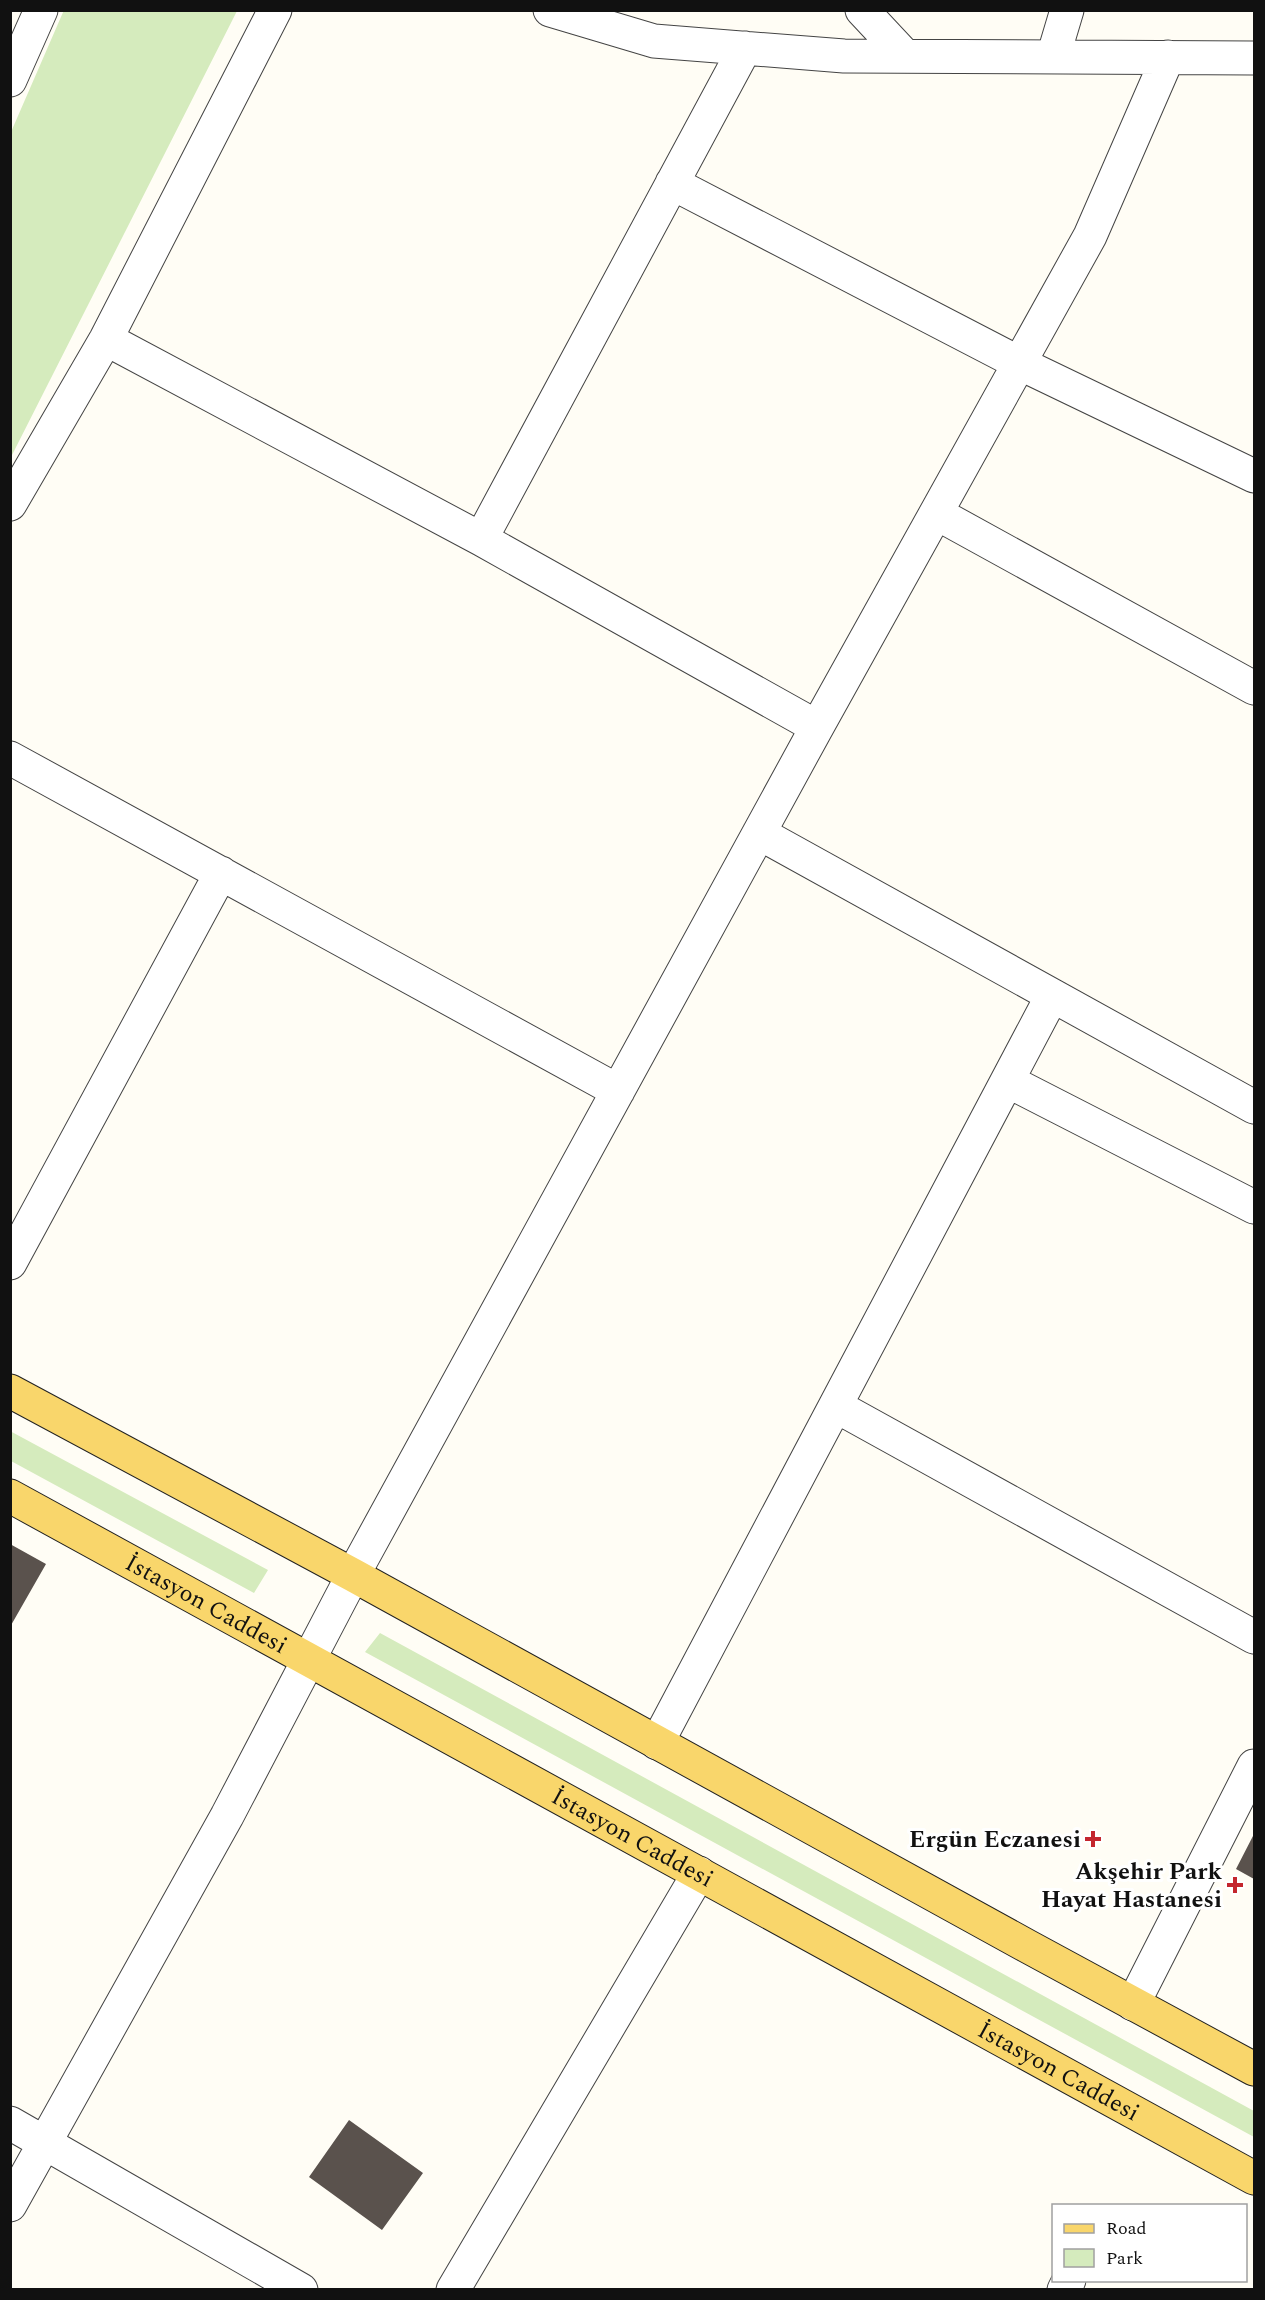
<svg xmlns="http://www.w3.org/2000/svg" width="1265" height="2300" font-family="Spectral,serif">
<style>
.green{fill:#d5ebbd}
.building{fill:#5a524d}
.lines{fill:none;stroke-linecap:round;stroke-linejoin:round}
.minor-casing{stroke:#444;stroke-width:35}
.major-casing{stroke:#222;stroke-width:35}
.minor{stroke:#fff;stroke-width:33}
.major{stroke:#f9d66b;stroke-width:33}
.poi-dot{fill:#c4262e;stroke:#fff;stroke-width:2}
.labels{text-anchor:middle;stroke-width:6;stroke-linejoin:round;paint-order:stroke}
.street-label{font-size:24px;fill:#111;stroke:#fff}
.poi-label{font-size:24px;font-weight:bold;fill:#111;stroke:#fff;text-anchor:end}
</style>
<rect width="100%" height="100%" fill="#fffdf5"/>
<path class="green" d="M64 10 237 11 11 457V132Z
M10 1431 268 1570 254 1593 11 1461Z
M380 1633 1254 2111V2137L365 1652Z"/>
<path class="building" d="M10 1544 46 1564 10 1627Z
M1254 1834V1879L1236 1869Z
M349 2120 423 2173 382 2230 309 2177Z"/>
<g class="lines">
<defs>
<path id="minor" d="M550 10 654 41 844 56 1254 58
M862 10 905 56
M1053 57 1067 10
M10 80 41 10
M672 183 1019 363 1254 476
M106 339 481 539 817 727
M10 504 106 339 275 10
M936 513 1254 688
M481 539 745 48
M10 758 618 1091
M759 833 1254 1107
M1008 1081 1254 1207
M10 1263 221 873
M836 1406 1254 1637
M657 1743 1052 996
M1133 2004 1254 1766
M10 2123 301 2290
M10 2205 227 1816 353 1575 817 727 1090 236 1168 57
M453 2290 699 1873
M1064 2290 1069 2280"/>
<g id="major">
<path d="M10 1391 353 1575 1027 1946 1254 2069"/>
<path id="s1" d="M10 1496 1254 2178"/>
</g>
</defs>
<use href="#minor" class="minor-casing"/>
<use href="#major" class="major-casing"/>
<use href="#minor" class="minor"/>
<use href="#major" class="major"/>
</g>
<g class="poi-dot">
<path d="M1090 1830h6v6h6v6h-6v6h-6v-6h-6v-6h6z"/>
<path d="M1232 1876h6v6h6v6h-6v6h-6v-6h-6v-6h6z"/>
</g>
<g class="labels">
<g class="street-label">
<text dy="8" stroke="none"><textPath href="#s1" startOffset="224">İstasyon Caddesi</textPath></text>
<text dy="8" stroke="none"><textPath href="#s1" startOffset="710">İstasyon Caddesi</textPath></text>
<text dy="8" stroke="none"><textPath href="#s1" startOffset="1196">İstasyon Caddesi</textPath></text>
</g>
<g class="poi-label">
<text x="1081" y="1847">Ergün Eczanesi</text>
<text x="1222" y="1879">Akşehir Park<tspan x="1222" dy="28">Hayat Hastanesi</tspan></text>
</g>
</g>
<rect width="1265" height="2300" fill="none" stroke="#111111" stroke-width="24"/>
<rect x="1052" y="2204" width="195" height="78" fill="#ffffff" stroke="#a0a0a0" stroke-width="1.5"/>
<rect x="1064" y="2224" width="30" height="9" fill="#f9d66b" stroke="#a0a0a0" stroke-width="1.5"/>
<text x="1106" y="2234" font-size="18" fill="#111111">Road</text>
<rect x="1064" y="2249" width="30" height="18" fill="#d5ebbd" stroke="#a0a0a0" stroke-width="1.5"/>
<text x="1106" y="2264" font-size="18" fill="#111111">Park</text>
</svg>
